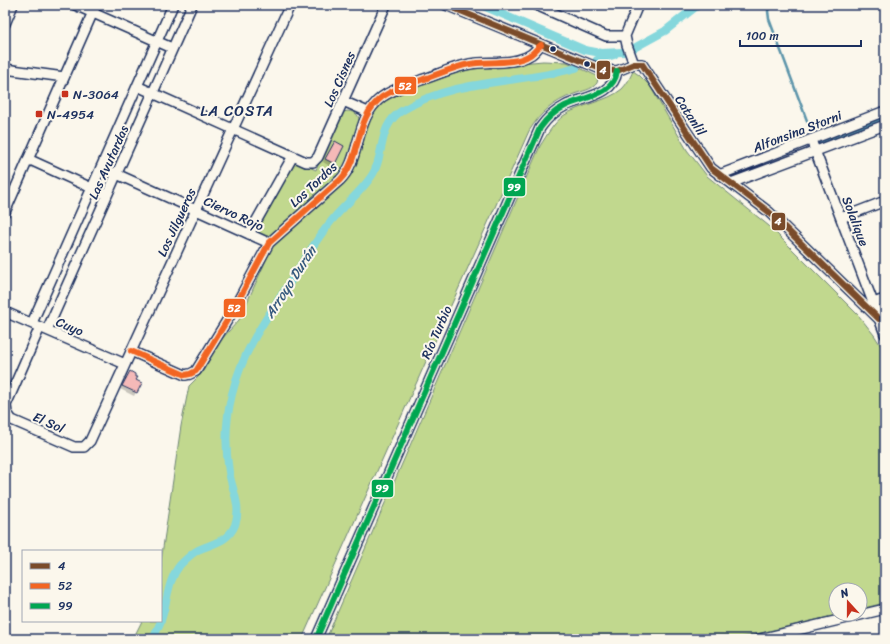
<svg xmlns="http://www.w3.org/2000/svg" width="890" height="644" font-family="Sriracha,sans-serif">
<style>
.green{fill:#c1d88e;stroke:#6e8476}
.shadow{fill:#0003}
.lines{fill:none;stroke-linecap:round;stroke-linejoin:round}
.stream{stroke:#5b94aa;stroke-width:2.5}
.canal{stroke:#85d7dc;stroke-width:8}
.building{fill:#f5b9b8;stroke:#1b2f5e}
.minor-casing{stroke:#1b2f5e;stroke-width:12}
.minor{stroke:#fbf7ec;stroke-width:9}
.bus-1-casing{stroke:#fbf7ec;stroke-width:9}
.bus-2-casing{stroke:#fbf7ec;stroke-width:9}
.bus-3-casing{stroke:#fbf7ec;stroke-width:9}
.bus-1{stroke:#7a4b2a;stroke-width:6}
.bus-2{stroke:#f26522;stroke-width:6}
.bus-3{stroke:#00a651;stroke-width:6}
.bus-dot{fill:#1b2f5e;stroke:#fbf7ec;stroke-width:1.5}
.poi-dot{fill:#c8321e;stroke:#fbf7ec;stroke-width:1.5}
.labels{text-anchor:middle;stroke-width:4;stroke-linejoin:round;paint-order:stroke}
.street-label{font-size:13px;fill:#1b2f5e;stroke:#fbf7ec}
.poi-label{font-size:13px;fill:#1b2f5e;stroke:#fbf7ec;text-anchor:start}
.water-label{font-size:14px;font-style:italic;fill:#36597e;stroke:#fbf7ec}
.quarter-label{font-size:15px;letter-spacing:1px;fill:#1b2f5e;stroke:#fbf7ec}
.line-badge{stroke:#fbf7ec;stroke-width:1.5}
.badge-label{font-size:11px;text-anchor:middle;font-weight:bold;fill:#fff}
</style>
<rect width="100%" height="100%" fill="#fbf7ec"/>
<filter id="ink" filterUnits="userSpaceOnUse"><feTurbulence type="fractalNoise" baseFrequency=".025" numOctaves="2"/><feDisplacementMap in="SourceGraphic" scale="8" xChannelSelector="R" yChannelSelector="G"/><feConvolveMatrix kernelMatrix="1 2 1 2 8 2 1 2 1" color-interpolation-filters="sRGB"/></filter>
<g filter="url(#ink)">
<path class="green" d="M543 61 567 62 597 76 598 79 597 83C592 90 582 91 574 94 553 102 541 112 529 131L302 639H133L142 621H161V561L181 426 189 386 202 373 219 342 239 320 272 247 280 238 351 175 369 118C375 108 384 100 394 94L462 70 477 67Z
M633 71 639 75 650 86 687 150 707 176 769 226 859 316 874 335 885 352V603L860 609V590H836V614H841L735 639H326L540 146C547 135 553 124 563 116 580 104 607 102 622 89 627 84 630 78 633 71Z
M348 111C355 112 359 114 359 121L346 164 342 171 271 235 265 237 257 233 255 230 294 162H297L316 170 340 116 343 112Z"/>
<path class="shadow" d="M335 142 343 147 334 164 331 167 323 162 332 145Z
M130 372 135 380 141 383 134 396 120 389 127 375Z"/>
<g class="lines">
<path class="stream" d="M770 5 768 11 769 19 812 134
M820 143 885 118"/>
<path class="canal" d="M481 5 585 50 601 53 623 52
M634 48 665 31 698 5
M597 60 614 55
M161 620C168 601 167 581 180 565 185 560 192 553 198 550 213 543 228 542 235 525 242 506 232 490 229 472 225 447 226 418 232 394 243 350 265 320 289 284 303 262 316 239 333 219 346 203 364 190 374 172 385 150 378 125 403 110 455 78 519 84 576 68
M153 639 161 621"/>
</g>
<path class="building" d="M335 141 344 146 335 164 325 159Z
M130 371 135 374V377H138L136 380 142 383 137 393 122 386Z"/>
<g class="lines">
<defs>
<path id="minor" d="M75 5 172 48
M446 5 603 70 617 71 634 64H642L711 168 769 212 879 319
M536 5 606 36H625
M5 24 13 5
M634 64 627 45 625 36 638 5
M5 69 64 77
M137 86 306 162H313L318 157 386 5
M343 101 368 112
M811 140 885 334
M28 159 107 195
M101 167 269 243
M719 175 885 111
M731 183 885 125
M5 212 96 5
M841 218 885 201
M249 234 293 156
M873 303 885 299
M5 312 125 364
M32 323 173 5
M40 327 6 405 7 413 12 420 74 447H84L90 441 290 5
M47 330 192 5
M131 351 185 375 190 374 196 371 231 314 269 243 340 180C362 158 354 118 382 97 393 89 408 85 421 80 437 75 453 67 470 64 487 61 515 65 530 55 534 53 537 48 541 45
M316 639 540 128C547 118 555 111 565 106 583 97 614 96 617 71
M760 639 885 609"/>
</defs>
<use href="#minor" class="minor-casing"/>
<use href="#minor" class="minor"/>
<defs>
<path id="bus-1" d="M446 5 603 70 617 71 634 64H642L711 168 769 212 879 319"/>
<path id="bus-2" d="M131 351 185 375 190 374 196 371 231 314 269 243 340 180C362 158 354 118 382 97 393 89 408 85 421 80 437 75 453 67 470 64 487 61 515 65 530 55 534 53 537 48 541 45"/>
<path id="bus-3" d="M316 639 540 128C547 118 555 111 565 106 583 97 614 96 617 71"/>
</defs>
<use href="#bus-1" class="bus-1-casing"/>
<use href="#bus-2" class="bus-2-casing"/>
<use href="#bus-3" class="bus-3-casing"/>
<use href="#bus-1" class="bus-1"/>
<use href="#bus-2" class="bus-2"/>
<use href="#bus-3" class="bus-3"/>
</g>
</g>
<g class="bus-dot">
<circle cx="553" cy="49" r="3.5"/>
<circle cx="587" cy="64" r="3.5"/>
</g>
<g class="poi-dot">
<rect x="61" y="90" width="8" height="8" rx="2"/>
<rect x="35" y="110" width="8" height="8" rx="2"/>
</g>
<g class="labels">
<g class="street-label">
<text transform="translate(339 79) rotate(-66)" y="5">Los Cisnes</text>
<text transform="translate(691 115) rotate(57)" y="5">Catanlil</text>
<text transform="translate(797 131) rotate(-21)" y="5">Alfonsina Storni</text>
<text transform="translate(108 162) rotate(-66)" y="5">Las Avutardas</text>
<text transform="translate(313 184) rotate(-43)" y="5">Los Tordos</text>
<text transform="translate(234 213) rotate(25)" y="5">Ciervo Rojo</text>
<text transform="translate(856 221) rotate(69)" y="5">Solalique</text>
<text transform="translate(176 222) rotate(-65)" y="5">Los Jilgueros</text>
<text transform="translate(70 326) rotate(23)" y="5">Cuyo</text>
<text transform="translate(436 332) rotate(-66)" y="5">Río Turbio</text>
<text transform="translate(49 422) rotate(24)" y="5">El Sol</text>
</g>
<g class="poi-label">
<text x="73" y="99">N-3064</text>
<text x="47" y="119">N-4954</text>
</g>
<g class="water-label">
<text transform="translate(290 282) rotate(-57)" y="5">Arroyo Durán</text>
</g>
<g class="quarter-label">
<text x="237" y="116">LA COSTA</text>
</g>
</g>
<g class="line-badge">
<rect x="596" y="60" width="15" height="20" rx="4" fill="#7a4b2a"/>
<rect x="394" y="76" width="23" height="19" rx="4" fill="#f26522"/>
<rect x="503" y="177" width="23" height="20" rx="4" fill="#00a651"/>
<rect x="771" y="212" width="15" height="19" rx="4" fill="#7a4b2a"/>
<rect x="223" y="298" width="23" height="20" rx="4" fill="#f26522"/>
<rect x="371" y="479" width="23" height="19" rx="4" fill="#00a651"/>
</g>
<g class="badge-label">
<text x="603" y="74">4</text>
<text x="405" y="90">52</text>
<text x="514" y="191">99</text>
<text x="778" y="225">4</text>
<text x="234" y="312">52</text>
<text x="382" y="492">99</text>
</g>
<rect width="890" height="644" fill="none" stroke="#fbf7ec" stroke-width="20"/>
<rect x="10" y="10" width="870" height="624" fill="none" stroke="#1b2f5e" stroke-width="1.5" filter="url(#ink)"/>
<rect x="22" y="550" width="140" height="72" fill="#fbf7ec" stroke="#a1a7b3"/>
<rect x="30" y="563" width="20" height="6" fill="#7a4b2a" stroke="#a1a7b3"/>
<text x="58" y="570" font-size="12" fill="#1b2f5e">4</text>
<rect x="30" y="583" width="20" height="6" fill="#f26522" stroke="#a1a7b3"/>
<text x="58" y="590" font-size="12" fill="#1b2f5e">52</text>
<rect x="30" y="603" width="20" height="6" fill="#00a651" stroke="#a1a7b3"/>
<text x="58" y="610" font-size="12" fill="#1b2f5e">99</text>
<g transform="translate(848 602) rotate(339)"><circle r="19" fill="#fbf7ec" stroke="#a1a7b3"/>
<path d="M0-3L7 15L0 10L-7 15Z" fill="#c8321e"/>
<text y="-6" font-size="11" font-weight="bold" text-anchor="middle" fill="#1b2f5e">N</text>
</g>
<path d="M740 40v6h121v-6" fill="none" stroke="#1b2f5e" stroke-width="2"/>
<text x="746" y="40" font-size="12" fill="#1b2f5e" stroke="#fbf7ec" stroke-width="3" paint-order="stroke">100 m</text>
</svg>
